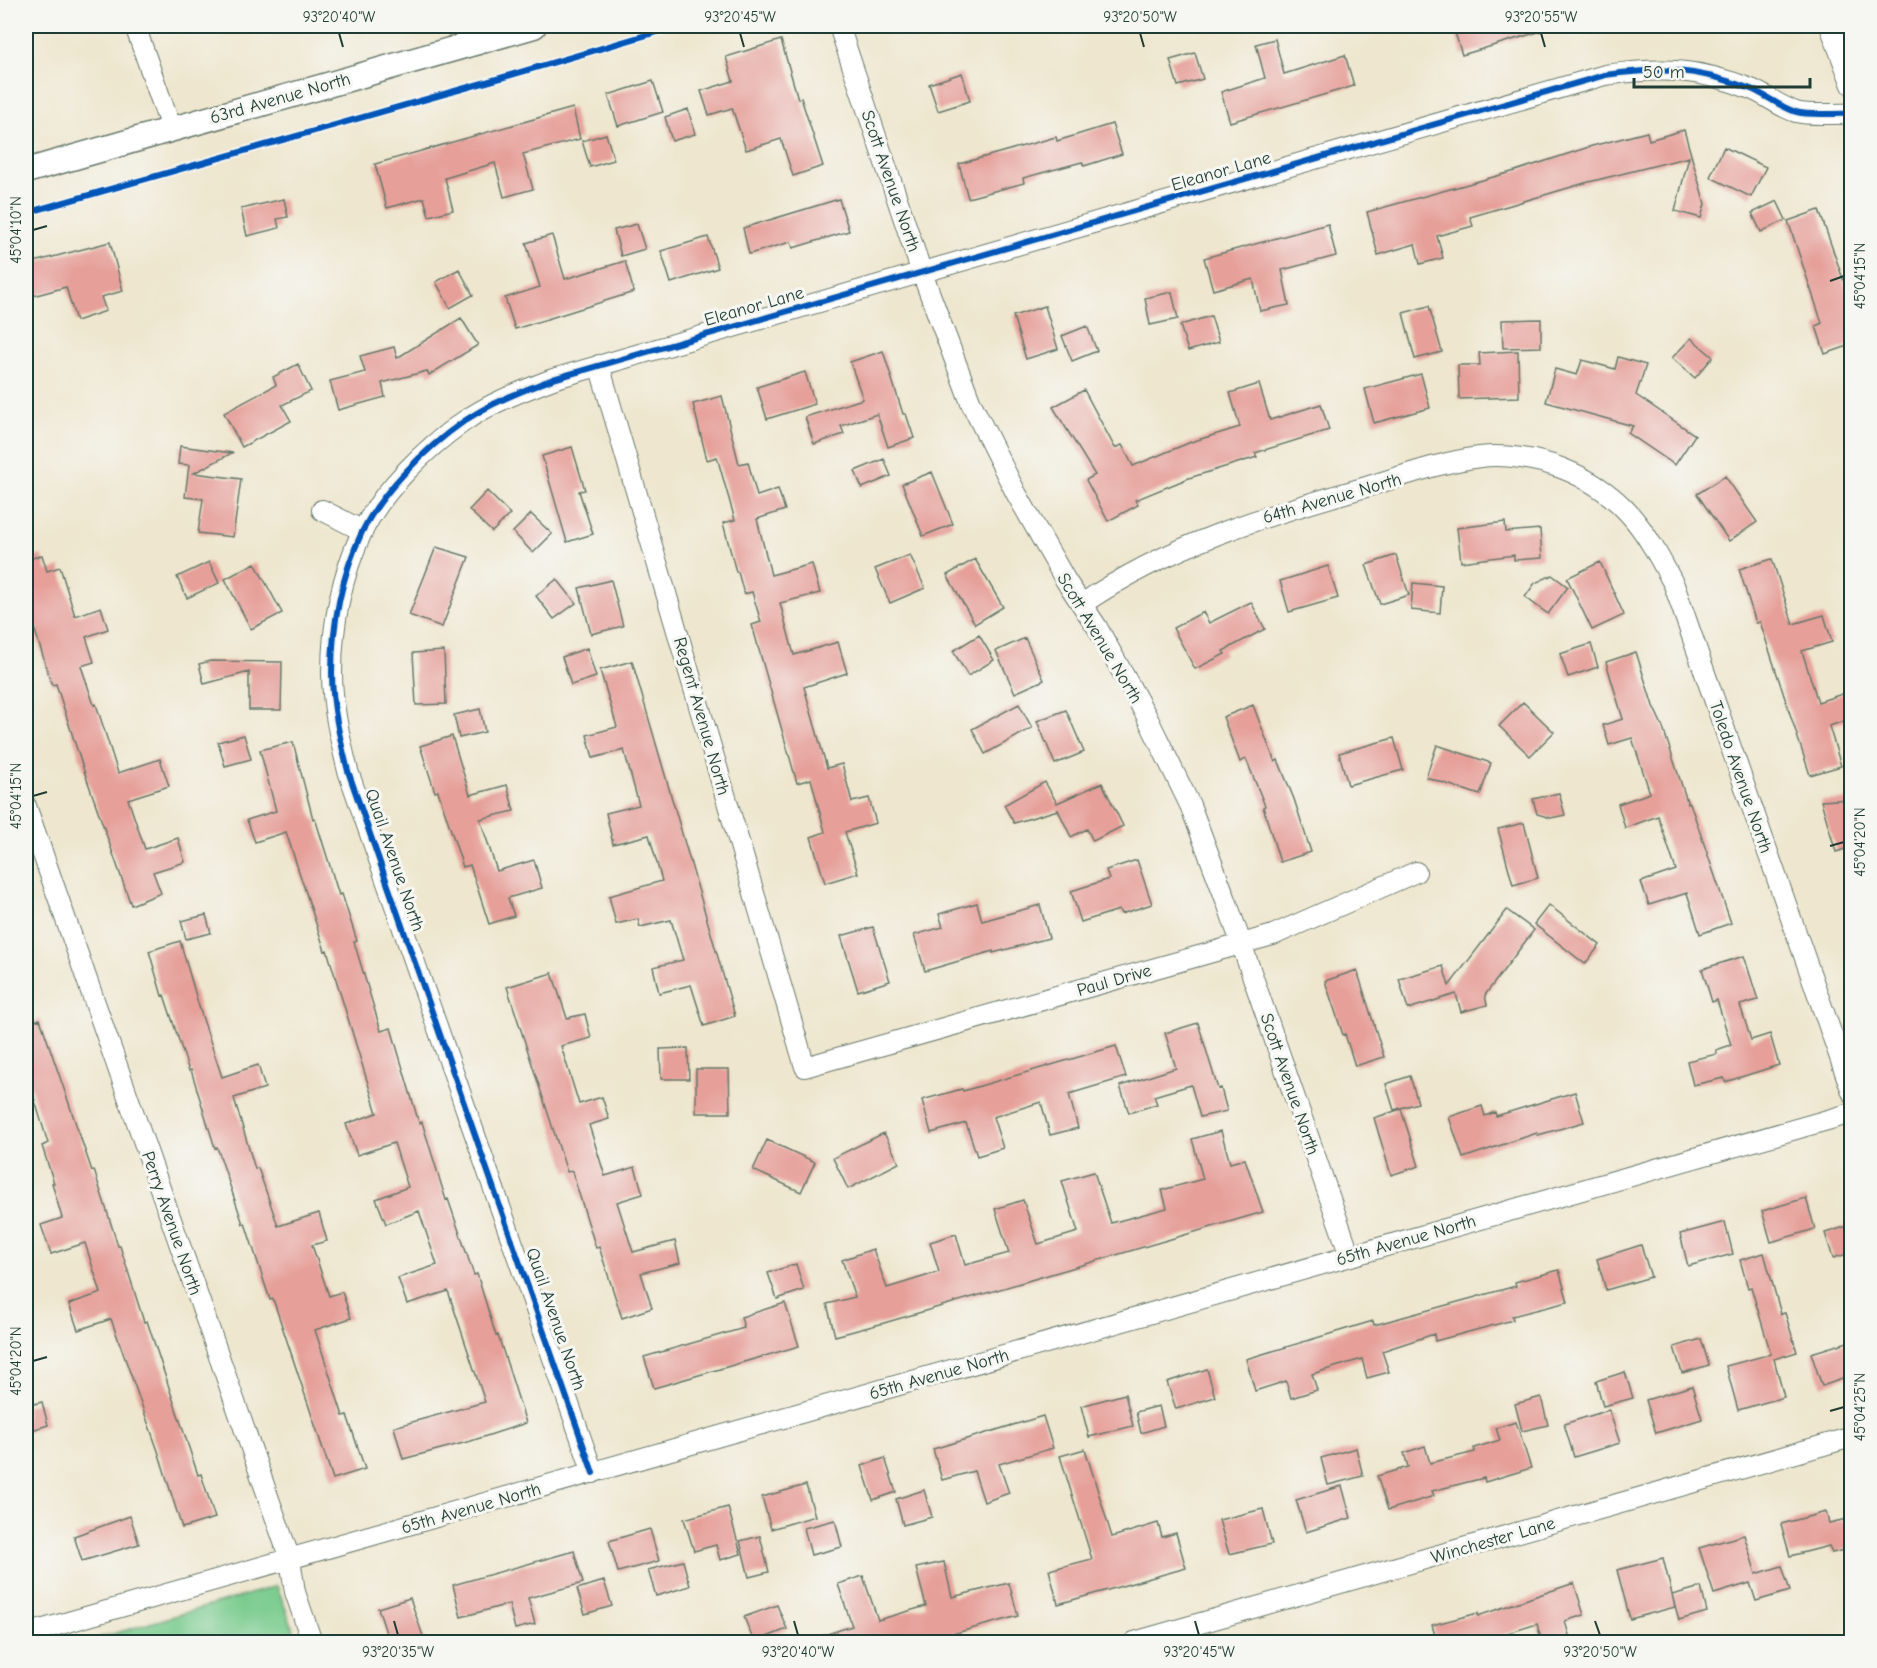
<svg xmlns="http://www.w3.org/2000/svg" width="1877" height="1668" font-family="'Comic Neue',sans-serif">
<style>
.green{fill:#78cb8d;stroke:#4c8460;stroke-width:1.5}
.building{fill:#e69f99}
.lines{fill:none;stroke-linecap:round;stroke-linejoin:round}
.minor-casing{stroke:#67786a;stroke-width:22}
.tertiary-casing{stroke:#67786a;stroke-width:27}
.minor{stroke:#fff;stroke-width:20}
.tertiary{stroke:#fff;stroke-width:24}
.cycleway-casing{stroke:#f6f6f2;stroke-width:10}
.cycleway{stroke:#0057b8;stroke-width:6}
.ticks{fill:none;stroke:#1f3d34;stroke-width:2}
.labels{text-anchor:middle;stroke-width:6;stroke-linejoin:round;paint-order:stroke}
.street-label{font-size:18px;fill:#1f3d34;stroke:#f6f6f2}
.neatline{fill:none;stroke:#1f3d34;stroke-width:2}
.ticks-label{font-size:15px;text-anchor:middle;fill:#1f3d34}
</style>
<rect width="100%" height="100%" fill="#f6f6f2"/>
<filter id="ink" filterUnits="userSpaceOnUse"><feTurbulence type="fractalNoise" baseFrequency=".0167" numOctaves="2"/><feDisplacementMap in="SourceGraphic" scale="12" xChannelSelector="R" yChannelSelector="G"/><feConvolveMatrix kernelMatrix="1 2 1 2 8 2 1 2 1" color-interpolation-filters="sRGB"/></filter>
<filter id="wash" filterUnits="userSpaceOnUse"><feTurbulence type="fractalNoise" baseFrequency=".008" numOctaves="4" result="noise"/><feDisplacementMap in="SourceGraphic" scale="24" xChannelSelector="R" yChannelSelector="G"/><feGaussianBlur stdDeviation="1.35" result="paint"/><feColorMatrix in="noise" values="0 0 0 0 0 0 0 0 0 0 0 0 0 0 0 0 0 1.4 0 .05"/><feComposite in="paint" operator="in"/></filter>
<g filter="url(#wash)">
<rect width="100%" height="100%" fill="#eee6ce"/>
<path class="green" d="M277 1586 298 1642H85Z"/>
<g id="blocks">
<path class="building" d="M1453 26H1544L1545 30 1462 55Z
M1275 39 1284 74 1345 55 1354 86 1230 122 1221 92 1265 78 1256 44Z
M781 40 798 99 801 98 823 166 793 176 781 139 746 150 732 108 709 115 701 91 733 81 726 57Z
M1195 53 1203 79 1178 86 1170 60Z
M962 73 970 101 938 111 929 84Z
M653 81 663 112 618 126 608 95Z
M573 108 580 139 523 154 533 189 504 197 495 163 445 178 453 210 429 216 424 198 387 208 375 164Z
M688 109 695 134 672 141 665 117Z
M1112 124 1122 154 1084 166 1082 162 1023 178 1024 183 968 198 959 164 1056 137 1057 141Z
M1684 130 1705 204 1701 218 1675 211 1689 157 1585 183 1470 217 1473 226 1437 236 1443 258 1420 264 1415 244 1378 255 1367 212 1515 171 1592 146 1647 132 1649 140Z
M606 134 614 160 590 167 582 141Z
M1724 147 1766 167 1751 197 1710 177Z
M284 199 288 217 277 219 279 228 247 236 241 209Z
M839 199 849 231 793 248 791 242 749 254 743 228Z
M1777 201 1786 220 1761 232 1752 213Z
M1819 210 1851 302V345L1825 354 1816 326 1822 323 1788 221Z
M637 224 645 249 621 256 614 230Z
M1328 224 1336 256 1282 270 1289 305 1260 311 1253 279 1213 290 1204 258Z
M552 235 565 279 625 261 634 292 515 329 505 298 540 287 526 243Z
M708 237 718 268 671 283 661 251Z
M110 242 123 291 101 297 106 311 76 321 66 287 26 298V264Z
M459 269 473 295 450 308 436 282Z
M1172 292 1178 319 1150 325 1145 298Z
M1045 306 1058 349 1026 359 1013 316Z
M1429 306 1442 352 1415 359 1403 313Z
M1211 316 1219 342 1188 351 1180 325Z
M461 318 478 345 429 375 427 371 382 383 385 397 338 410 330 381 365 372 360 356 394 347 397 358Z
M1541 319V347L1503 348 1502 320Z
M1087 326 1097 351 1072 361 1062 336Z
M1691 338 1713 357 1695 378 1672 358Z
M883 351 903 414H906L914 438 888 447 877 414 841 426 844 434 814 444 805 417 863 399 850 362Z
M1518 351 1519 397 1459 399 1458 365H1480L1479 353Z
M1618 357 1646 365 1636 395 1695 435 1675 465 1628 433 1633 426 1546 402 1555 369 1577 375 1582 360 1615 369Z
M298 364 311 391 282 405 291 421 242 447 224 413 276 385 273 377Z
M805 372 815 404 767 419 757 387Z
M1421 374 1430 408 1374 423 1365 389Z
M1259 384 1270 420 1321 404 1329 430 1255 453 1257 457 1189 478 1135 500 1138 505 1108 521 1086 480 1095 475 1053 407 1084 390 1115 448 1122 445 1133 466 1191 442 1240 427 1230 393Z
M722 396 739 464 748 462 757 496 778 489 785 510 757 519 771 575 812 564 820 593 780 603 794 655 838 642 847 673 804 687 827 768 842 764 852 802 869 798 876 823 845 832 858 873 825 883 811 837 825 832 811 779 797 783 752 625 761 622 752 592 744 594 738 572H736L723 523 735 520 717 457 707 460 693 404Z
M180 446 232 453 194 473 241 479 233 537 198 533 203 499 185 497 189 465 178 464Z
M572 447 585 490 579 491 593 534 567 542 542 456Z
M884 459 891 476 862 488 855 471Z
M932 472 953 524 923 536 902 484Z
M1725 476 1757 522 1729 541 1697 494Z
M487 491 510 514 492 532 469 510Z
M531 514 552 534 533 553 513 532Z
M1505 522 1506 532 1540 529 1542 558 1514 560V555L1461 562 1457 528Z
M436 547 469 557 442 627 409 615Z
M42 555 47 571 60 567 75 616 101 607 108 629 86 637 94 662 81 666 94 705 96 704 118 773 160 759 169 786 128 799 145 849 178 838 185 862 153 872 161 893 131 905 83 768 56 684 52 685 26 602V560Z
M910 555 925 588 890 603 875 569Z
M1396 555 1409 595 1380 604 1366 565Z
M975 559 1003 607 975 624 947 575Z
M1772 559 1793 624 1824 615 1832 642 1802 651 1818 702 1851 691V719L1829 726 1841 766 1810 775 1760 622 1756 623 1739 569Z
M209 562 219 583 187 598 177 577Z
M1600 562 1624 615 1592 630 1567 578Z
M255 563 282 613 251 629 225 579Z
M1328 566 1338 598 1289 612 1280 581Z
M1552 575 1568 587 1548 614 1525 597 1535 583Z
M557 579 576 603 554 619 536 596Z
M611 580 623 626 591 634 579 588Z
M1413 583 1442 586 1440 613 1411 610Z
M1251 602 1265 629 1223 651 1225 654 1195 669 1173 628 1203 612 1209 623Z
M979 635 994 660 968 676 953 651Z
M1025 638 1044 680 1015 693 996 651Z
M1591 644 1598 667 1568 677 1560 654Z
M587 648 596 677 571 685 562 657Z
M444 651 446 704 416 705 413 653Z
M1636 652 1653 706 1662 725 1688 804 1690 803 1731 923 1700 934 1687 893 1649 905 1641 882 1676 870 1658 816 1625 828 1618 804 1650 793 1632 738 1609 745 1603 725 1623 719 1606 662Z
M210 661 282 662 281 710H249V672L204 684 199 664Z
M632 661 735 1016 704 1026 691 985 659 993 653 967 683 960 671 920 640 927 638 919 616 924 609 896 662 881 649 835 613 844 606 813 639 805 624 750 593 758 587 735 617 727 600 670Z
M1523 702 1554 732 1530 756 1499 726Z
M1019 704 1032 728 985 754 972 729Z
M1253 705 1275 762 1278 760 1294 799 1311 852 1280 862 1263 807 1265 806 1246 759 1240 762 1223 717Z
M480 709 485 732 459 738 454 715Z
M1066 710 1084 752 1055 764 1037 721Z
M244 735 251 759 225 766 218 742Z
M452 736 470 795 507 785 514 811 480 819 497 871 534 860 542 888 508 898 514 916 489 924 470 865 463 867 438 791 435 792 420 746Z
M1394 738 1403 770 1348 785 1339 753Z
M293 742 313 819 315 818 339 895 342 894 357 941 354 942 381 1031 391 1028 419 1123 422 1122 446 1200 448 1199 474 1275 477 1274 496 1336 498 1335 526 1423 471 1441 403 1459 394 1427 485 1402 448 1291 407 1304 398 1278 437 1265 419 1211 386 1224 376 1199 408 1187 394 1143 357 1155 346 1124 377 1113 327 950 325 951 286 832 255 842 247 820 276 811 260 750Z
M1437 745 1491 763 1480 795 1426 777Z
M1045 782 1057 803 1102 783 1123 826 1093 841 1087 829 1071 837 1058 810 1014 823 1004 805Z
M1559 793 1565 815 1551 818 1537 814 1533 799Z
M1851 799V847L1836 852 1821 801Z
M1524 823 1538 878 1513 885 1498 829Z
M1137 860 1152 904 1121 914 1119 910 1081 922 1071 891 1109 879 1106 870Z
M977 903 982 921 1040 905 1049 938 993 953V951L925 971 914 935 943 927 939 914Z
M1549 905 1600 945 1585 964 1534 924Z
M1507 910 1534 930 1485 995 1487 1005 1461 1012 1456 994 1408 1009 1399 979 1443 966 1449 986Z
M206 915 211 933 186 939 181 921Z
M873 927 890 981 858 991 841 936Z
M180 941 200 1010 222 1077 258 1065 265 1088 234 1098 255 1169 258 1168 278 1226 319 1213 327 1241 312 1245 329 1296 342 1292 351 1318 315 1330 343 1416 347 1415 365 1469 333 1479 273 1299 270 1300 245 1223 243 1224 217 1147 215 1148 191 1070 189 1071 164 995 162 996 149 951Z
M1744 956 1758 1000 1740 1005 1751 1040 1770 1034 1779 1065 1725 1082 1724 1078 1693 1085 1687 1061 1717 1054 1716 1050 1731 1045 1717 1000 1712 1002 1702 969Z
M1357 970 1384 1057 1355 1066 1345 1034 1343 1035 1325 981Z
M552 973 567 1018 585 1014 591 1038 561 1046 579 1104 602 1097 609 1119 589 1125 605 1176 635 1167 643 1194 617 1202 633 1252 675 1241 680 1263 641 1273 652 1308 622 1318 599 1247 596 1248 572 1171 567 1172 507 987Z
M40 1019 92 1171 94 1170 118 1246H120L144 1322 147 1321 198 1475 201 1474 215 1518 182 1528 158 1451 111 1319 78 1330 69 1304 101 1293 85 1243 51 1254 41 1225 62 1218 52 1183H54L42 1146 48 1143 26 1072V1024Z
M1198 1023 1218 1089 1221 1088 1227 1111 1200 1117 1191 1085 1154 1096 1157 1104 1129 1113 1120 1086 1176 1068 1165 1033Z
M1116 1046 1126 1077 1069 1094 1078 1128 1050 1135 1041 1102 993 1117 1003 1148 977 1156 966 1123 931 1133 922 1100 962 1089 963 1091Z
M688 1048 689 1079H661L660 1049Z
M696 1069H729L730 1113H696Z
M1410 1076 1418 1103 1394 1110 1386 1084Z
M1575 1092 1584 1122 1538 1135 1537 1133 1463 1158 1449 1117 1482 1106 1485 1116 1495 1112 1496 1116Z
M1401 1109 1419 1166 1391 1175 1374 1118Z
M1221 1131 1230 1163 1245 1159 1263 1212 884 1323 835 1336 827 1304 855 1297 842 1260 873 1249 887 1288 939 1272 930 1242 956 1234 965 1265 1009 1253 995 1209 1023 1200 1038 1244 1078 1232 1062 1181 1094 1172 1111 1223 1167 1208 1162 1190 1203 1179 1192 1139Z
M884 1133 899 1163 848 1189 833 1158Z
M767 1140 815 1162 801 1192 753 1170Z
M1806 1198 1815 1229 1771 1242 1762 1211Z
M1725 1222 1733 1254 1688 1266 1680 1234Z
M1851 1225V1253L1833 1258 1825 1233Z
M1641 1245 1651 1277 1606 1290 1597 1259Z
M1764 1253 1781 1314 1785 1313 1797 1352 1774 1359 1784 1397 1738 1410 1726 1366 1771 1354 1751 1287 1748 1288 1740 1260Z
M796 1264 804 1290 777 1299 768 1273Z
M1559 1270 1568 1302 1512 1316 1513 1320 1435 1341 1434 1334 1382 1351 1389 1372 1367 1378 1362 1359 1312 1374 1317 1390 1291 1398 1286 1381 1255 1391 1246 1359 1373 1321 1374 1325 1516 1286 1515 1282Z
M785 1303 799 1346 654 1388 644 1357 744 1328 741 1317Z
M1701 1339 1709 1365 1682 1373 1674 1347Z
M1851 1341V1376L1822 1386 1811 1353Z
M1207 1369 1215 1397 1176 1409 1167 1382Z
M1625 1372 1633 1398 1603 1406 1596 1381Z
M1692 1386 1702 1419 1656 1433 1646 1400Z
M1125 1394 1133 1426 1089 1437 1081 1406Z
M1541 1397 1548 1425 1522 1431 1515 1404Z
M42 1402 48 1425 26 1432V1406Z
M1159 1406 1164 1426 1141 1433 1136 1412Z
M1609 1410 1620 1443 1574 1457 1564 1424Z
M1043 1416 1053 1448 999 1464 1009 1493 984 1502 974 1471 942 1480 933 1449Z
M1516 1422 1531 1468 1485 1482 1484 1478 1432 1491 1434 1496 1388 1510 1377 1476 1408 1467 1404 1453 1425 1446 1430 1463 1475 1452 1474 1448 1500 1440 1496 1428Z
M1356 1448 1363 1476 1328 1485 1321 1458Z
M1085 1449 1112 1537 1158 1523 1162 1537 1176 1533 1186 1568 1058 1604 1049 1570 1092 1559 1060 1456Z
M885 1458 896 1492 873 1500 862 1466Z
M806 1485 815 1516 771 1529 762 1497Z
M1342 1486 1351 1518 1306 1532 1296 1500Z
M924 1490 932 1517 903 1525 896 1499Z
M728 1507 741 1554 720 1560 716 1545 694 1551 684 1519Z
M1263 1509 1272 1544 1229 1554 1219 1520Z
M1826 1512 1829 1523 1851 1518V1548L1832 1553 1829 1546 1790 1556 1781 1524Z
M130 1516 139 1544 82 1561 74 1536Z
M835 1520 842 1547 811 1555 804 1528Z
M650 1529 659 1561 618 1572 609 1541Z
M1744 1535 1756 1574 1782 1566 1790 1591 1756 1601 1750 1583 1714 1594 1699 1548Z
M760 1536 769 1572 749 1577 740 1541Z
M574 1551 583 1583 528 1598 535 1624 515 1629 509 1604 461 1617 453 1585Z
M1663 1558 1675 1607 1630 1619 1617 1570Z
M683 1561 690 1586 656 1596 648 1570Z
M944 1562 952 1597 1009 1583 1018 1616 923 1642H816L815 1638 852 1626 838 1584 863 1576 878 1620 926 1606 916 1568Z
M604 1581 612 1606 585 1614 577 1589Z
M1574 1583 1584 1615 1565 1621 1570 1639 1558 1642H1542L1537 1624 1479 1642H1437L1432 1625 1478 1613V1616Z
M1701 1587 1707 1612 1679 1620 1672 1595Z
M410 1598 425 1642H389L378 1608Z
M777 1605 787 1629 754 1642 744 1617Z"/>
</g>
</g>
<g filter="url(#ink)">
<use href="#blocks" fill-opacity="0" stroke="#67786a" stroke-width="1.5"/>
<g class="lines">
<defs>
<path id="minor" d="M135 26 171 128
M839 26 922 273 971 403 1016 493 1066 581 1097 627 1146 715 1190 805 1226 900 1350 1256
M1830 26 1852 85
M599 365 805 1067 1273 935 1416 872
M322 510 363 531
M1082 604C1170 544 1264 516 1366 487 1403 476 1441 462 1480 457 1506 454 1537 459 1561 468 1623 492 1645 529 1674 585L1852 1092
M26 806 290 1559 295 1592 312 1642
M593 1473 348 771C340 739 332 706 332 673 332 625 342 575 362 532 382 491 426 448 463 422 490 403 522 391 553 379L1605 75C1661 67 1698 68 1751 89 1766 95 1780 107 1796 112 1809 116 1837 113 1852 114
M26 1634 1852 1113
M1134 1642 1852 1437"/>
<path id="tertiary" d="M26 171 534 26"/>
</defs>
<use href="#minor" class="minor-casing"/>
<use href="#tertiary" class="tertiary-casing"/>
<use href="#minor" class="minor"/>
<use href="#tertiary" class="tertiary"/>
<defs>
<path id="cycleway" d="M26 213 504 77 677 26
M593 1473 348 771C340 739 332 706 332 673 332 625 342 575 362 532 382 491 426 448 463 422 490 403 522 391 553 379L1605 75C1661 67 1698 68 1751 89 1766 95 1780 107 1796 112 1809 116 1837 113 1852 114"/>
</defs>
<use href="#cycleway" class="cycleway-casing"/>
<use href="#cycleway" class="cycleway"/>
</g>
</g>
<path class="ticks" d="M339 33 343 47M740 33 744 47M1140 33 1144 47M1541 33 1545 47M33 230 47 226M1830 281 1844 276M33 796 47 792M1830 846 1844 842M33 1361 47 1357M1830 1411 1844 1407M394 1621 398 1635M794 1621 798 1635M1195 1621 1199 1635M1595 1621 1600 1635"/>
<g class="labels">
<g class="street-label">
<text transform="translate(280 98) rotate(-16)" y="6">63rd Avenue North</text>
<text transform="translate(1221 171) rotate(-16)" y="6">Eleanor Lane</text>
<text transform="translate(891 181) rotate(71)" y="6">Scott Avenue North</text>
<text transform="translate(754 306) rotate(-16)" y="6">Eleanor Lane</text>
<text transform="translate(1332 498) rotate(-16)" y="6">64th Avenue North</text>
<text transform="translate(1100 638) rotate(59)" y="6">Scott Avenue North</text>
<text transform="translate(702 716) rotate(74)" y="6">Regent Avenue North</text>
<text transform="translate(1741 777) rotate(71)" y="6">Toledo Avenue North</text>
<text transform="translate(395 860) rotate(71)" y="6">Quail Avenue North</text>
<text transform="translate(1114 980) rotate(-16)" y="6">Paul Drive</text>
<text transform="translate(1290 1084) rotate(71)" y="6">Scott Avenue North</text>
<text transform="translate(172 1223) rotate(71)" y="6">Perry Avenue North</text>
<text transform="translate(1406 1240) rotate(-16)" y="6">65th Avenue North</text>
<text transform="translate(556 1319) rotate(71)" y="6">Quail Avenue North</text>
<text transform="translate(939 1374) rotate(-16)" y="6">65th Avenue North</text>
<text transform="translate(471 1508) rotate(-16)" y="6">65th Avenue North</text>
<text transform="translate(1493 1540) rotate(-16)" y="6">Winchester Lane</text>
</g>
</g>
<rect width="1877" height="1668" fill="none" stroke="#f6f6f2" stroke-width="66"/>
<path d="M1634 78v9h176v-9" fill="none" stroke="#1f3d34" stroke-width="3"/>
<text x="1643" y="78" font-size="18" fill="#1f3d34" stroke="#f6f6f2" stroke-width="4.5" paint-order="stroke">50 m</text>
<rect x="33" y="33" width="1811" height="1602" class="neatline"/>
<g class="ticks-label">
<text x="339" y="22">93°20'40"W</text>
<text x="740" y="22">93°20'45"W</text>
<text x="1140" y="22">93°20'50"W</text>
<text x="1541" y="22">93°20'55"W</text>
<text transform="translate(16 230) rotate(-90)" y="5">45°04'10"N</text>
<text transform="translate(1860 276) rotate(-90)" y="5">45°04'15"N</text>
<text transform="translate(16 796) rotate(-90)" y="5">45°04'15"N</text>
<text transform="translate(1860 842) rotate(-90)" y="5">45°04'20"N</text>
<text transform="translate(16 1361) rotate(-90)" y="5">45°04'20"N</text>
<text transform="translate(1860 1407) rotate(-90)" y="5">45°04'25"N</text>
<text x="398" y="1657">93°20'35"W</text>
<text x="798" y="1657">93°20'40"W</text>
<text x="1199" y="1657">93°20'45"W</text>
<text x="1600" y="1657">93°20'50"W</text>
</g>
</svg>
